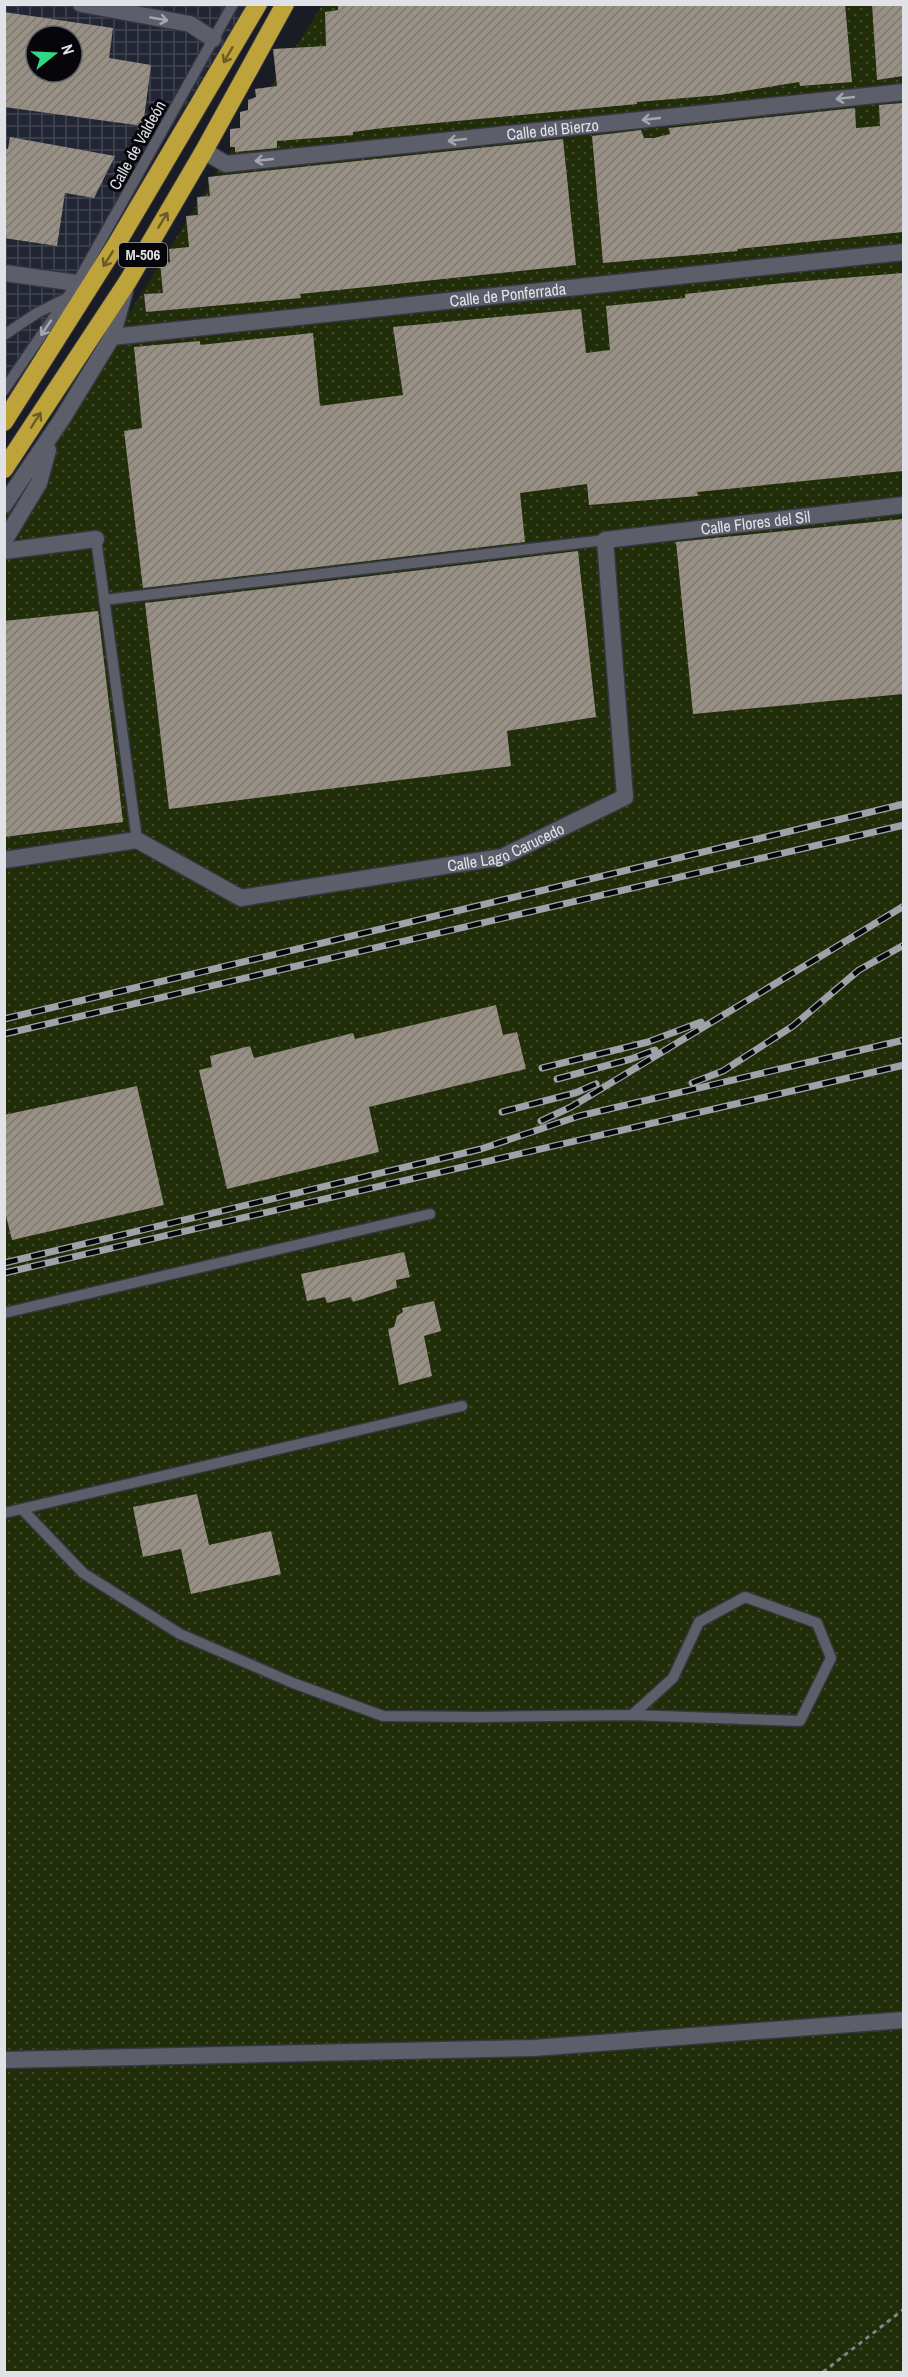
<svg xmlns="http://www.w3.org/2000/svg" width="908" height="2377" font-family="'Archivo Narrow',sans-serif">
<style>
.industrial{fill:url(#industrial-grid);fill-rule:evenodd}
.grass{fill:url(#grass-dots)}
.building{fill:url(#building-hatch);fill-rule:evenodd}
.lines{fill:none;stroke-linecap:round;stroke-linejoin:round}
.service-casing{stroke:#35363e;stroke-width:13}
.minor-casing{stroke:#35363e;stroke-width:19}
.motorway-casing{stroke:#35363e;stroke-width:20}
.path{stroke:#82848b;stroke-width:3;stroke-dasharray:4.5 4.5;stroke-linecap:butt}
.service{stroke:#5c5f6a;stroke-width:10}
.minor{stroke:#5c5f6a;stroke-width:16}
.motorway{stroke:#bea33b;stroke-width:18}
.rail-casing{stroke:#a0a2a9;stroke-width:7}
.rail{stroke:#06060a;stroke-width:4.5;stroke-dasharray:14;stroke-linecap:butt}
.oneway{stroke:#a5a7af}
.oneway2{stroke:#6b5c25}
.labels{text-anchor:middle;stroke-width:6;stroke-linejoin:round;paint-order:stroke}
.shield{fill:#06060a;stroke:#9fa0a5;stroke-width:1.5}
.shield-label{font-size:15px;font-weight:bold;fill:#e0e2e8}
.street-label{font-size:16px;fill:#e0e2e8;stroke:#06060a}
</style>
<defs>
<pattern id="industrial-grid" width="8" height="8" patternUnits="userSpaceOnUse" patternTransform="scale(1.5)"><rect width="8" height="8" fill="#222534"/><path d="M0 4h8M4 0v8" fill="none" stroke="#424451"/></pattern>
<pattern id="grass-dots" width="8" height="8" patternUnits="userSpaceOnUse" patternTransform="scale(1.5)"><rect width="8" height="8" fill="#202d08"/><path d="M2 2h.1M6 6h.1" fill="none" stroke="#404b2c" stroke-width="1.8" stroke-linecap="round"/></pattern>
<pattern id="building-hatch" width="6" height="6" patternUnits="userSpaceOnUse" patternTransform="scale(1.5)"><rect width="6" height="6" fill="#989085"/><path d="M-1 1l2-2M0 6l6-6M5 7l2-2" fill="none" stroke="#7e7972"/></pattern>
</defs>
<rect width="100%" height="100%" fill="#191b25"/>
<path class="industrial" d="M5 5H248L5 396ZM36 36H72V72H36Z"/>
<path class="grass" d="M322 5H903V2372H5L4 513Z"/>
<path class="building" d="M338 4H845L852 82 800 86 799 82 720 95 637 102V104L383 128 353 132V135L277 141V148L235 152V147H230V129L240 128V112L248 110V100L256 97 255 89 277 86 273 49 326 46 325 12 338 10Z
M872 4H903V76L877 80Z
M4 12 113 28 109 58 151 65 143 126 4 107ZM36 36H72V72H36Z
M903 103V232L737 249 738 251 603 263 592 136 641 130 644 138H654L670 134 669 128 855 108 856 128 880 126 879 105Z
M10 137 115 156 94 198 65 193 57 246 4 238V148L8 149Z
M563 139 576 265 300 294 301 298 146 312 144 294 163 293 160 263 170 262 169 249 189 247 186 216 198 215 197 197 210 196 208 177Z
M903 273V471L697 492 698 496 589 505 587 484 520 493 525 542 143 588 124 431 142 428 134 347 200 341V345L313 333 320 406 403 395 393 327 581 309 586 353 610 350 606 306 685 298V294L783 283Z
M903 519V694L693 714 676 542Z
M578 551 596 717 507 731 511 766 169 809 145 603Z
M98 611 123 822 4 837V621Z
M496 1005 503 1035 517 1032 526 1069 369 1107 379 1152 227 1189 199 1070 212 1067 210 1056 250 1046 254 1058 353 1033 355 1039Z
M137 1086 164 1205 12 1240 4 1208V1115Z
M404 1252 410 1277 396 1280 397 1288 353 1302 351 1297 327 1303 325 1297 307 1301 301 1274Z
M434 1301 441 1331 424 1336 432 1376 399 1385 388 1329 394 1327 397 1316 403 1312 402 1308Z
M197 1494 209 1545 271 1531 281 1574 191 1594 181 1549 143 1557 133 1507Z"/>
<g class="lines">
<defs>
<path id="service" d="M4 335 37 313 65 299
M4 390 77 283 233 4
M96 539 137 840
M104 600 605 540
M4 1313 430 1214
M22 1509 83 1573 180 1634 293 1683 383 1716 479 1717 632 1715 800 1721 831 1658 817 1623 745 1597 699 1622 673 1678 632 1715
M4 1513 462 1406"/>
<g id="minor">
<path d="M81 4 190 24 213 39"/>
<path id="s1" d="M204 151 226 164 904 92"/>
<path d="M4 273 77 283"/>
<path id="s2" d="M112 337 904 252"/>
<path d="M4 505 62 419 112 337 125 290"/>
<path d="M4 541 39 483 48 450"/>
<path d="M4 551 96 539"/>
<path id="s3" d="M4 860 137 840 241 898 502 857 625 797 605 540 904 505"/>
<path d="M4 2060 534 2048 904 2020"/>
</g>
<path id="motorway" d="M4 422 116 245 258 4
M4 469 128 281 204 151 285 4"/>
</defs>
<use href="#service" class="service-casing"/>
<use href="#minor" class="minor-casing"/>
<use href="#motorway" class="motorway-casing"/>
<path class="path" d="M823 2372 904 2309"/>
<use href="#service" class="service"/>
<use href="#minor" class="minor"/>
<use href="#motorway" class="motorway"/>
<defs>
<path id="rail" d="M4 1019 904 804
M4 1034 904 825
M542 1068 648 1042 701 1022
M557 1079 631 1059 655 1050
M692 1083 723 1071 793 1026 859 970 904 945
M502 1112 575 1093 596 1084
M541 1121 571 1107 904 906
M4 1263 481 1149 579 1116 904 1040
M4 1273 904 1065"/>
</defs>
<use href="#rail" class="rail-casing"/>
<use href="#rail" class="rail"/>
</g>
<defs><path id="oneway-shaft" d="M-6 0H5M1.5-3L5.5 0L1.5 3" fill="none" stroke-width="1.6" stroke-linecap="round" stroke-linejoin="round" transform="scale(1.5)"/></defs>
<g class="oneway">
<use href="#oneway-shaft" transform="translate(159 19) rotate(10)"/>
<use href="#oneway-shaft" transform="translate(845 98) rotate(174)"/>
<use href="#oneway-shaft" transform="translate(651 119) rotate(174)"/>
<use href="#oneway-shaft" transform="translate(457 140) rotate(174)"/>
<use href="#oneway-shaft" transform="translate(264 160) rotate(174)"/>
<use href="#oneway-shaft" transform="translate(46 328) rotate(124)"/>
</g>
<g class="oneway2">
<use href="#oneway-shaft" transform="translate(228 55) rotate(120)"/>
<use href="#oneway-shaft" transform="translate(163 220) rotate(-59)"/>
<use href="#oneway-shaft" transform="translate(108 259) rotate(122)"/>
<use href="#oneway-shaft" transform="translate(36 420) rotate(-57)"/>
</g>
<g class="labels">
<rect class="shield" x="119" y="243" width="48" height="24" rx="4.5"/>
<g class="shield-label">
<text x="143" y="260">M-506</text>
</g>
<g class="street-label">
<text dy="6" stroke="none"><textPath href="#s1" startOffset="354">Calle del Bierzo</textPath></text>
<text transform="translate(137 145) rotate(-61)" y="6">Calle de Valdeón</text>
<text dy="6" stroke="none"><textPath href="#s2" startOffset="398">Calle de Ponferrada</textPath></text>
<text dy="6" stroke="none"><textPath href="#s3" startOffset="1064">Calle Flores del Sil</textPath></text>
<text dy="6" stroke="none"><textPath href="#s3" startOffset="524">Calle Lago Carucedo</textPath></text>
</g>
</g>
<rect width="908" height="2377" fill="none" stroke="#e0e2e8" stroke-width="12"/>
<g transform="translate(54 54) rotate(72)"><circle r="28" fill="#06060a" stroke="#5d5e63" stroke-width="1.5"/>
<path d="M0-4.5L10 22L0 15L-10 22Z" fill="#2fd883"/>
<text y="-9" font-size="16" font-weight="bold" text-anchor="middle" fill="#e0e2e8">N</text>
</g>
</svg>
